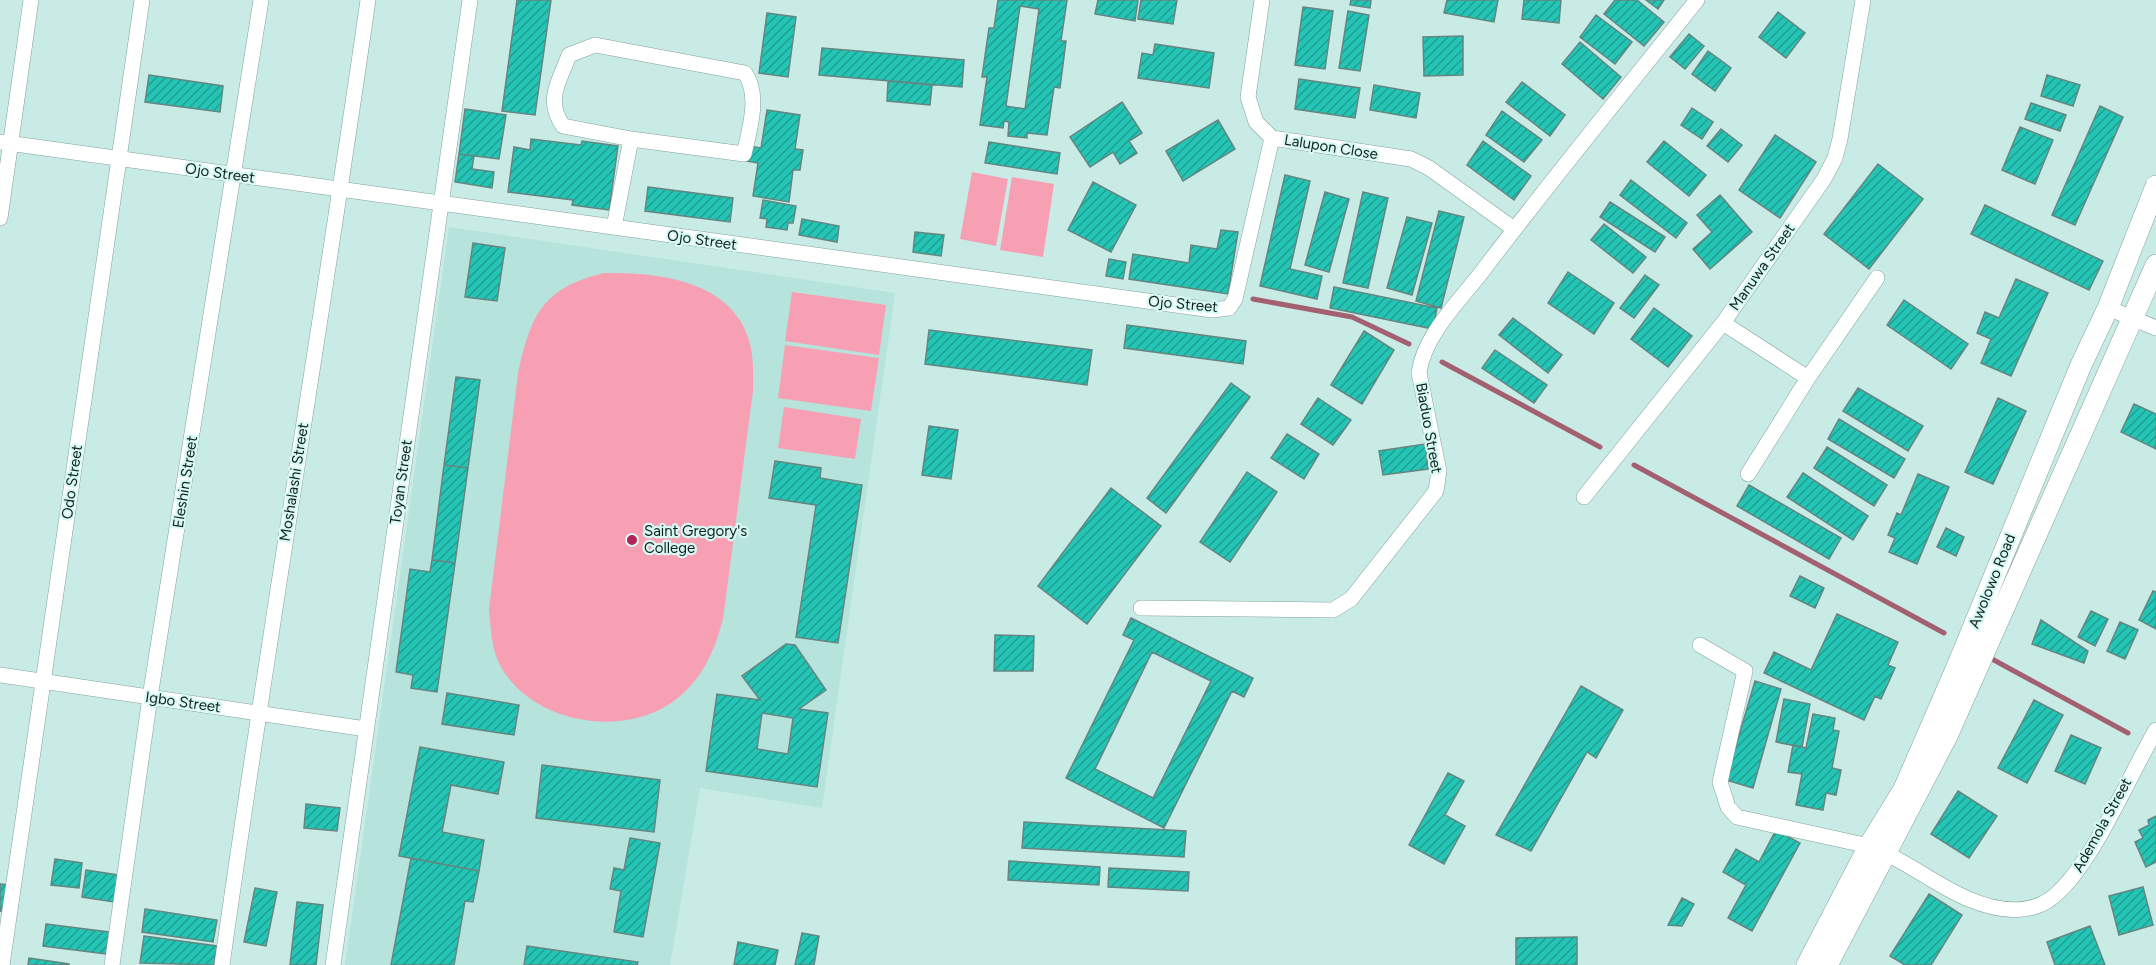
<svg xmlns="http://www.w3.org/2000/svg" width="2156" height="965" font-family="Figtree,sans-serif">
<style>
.built{fill:#b6e3db}
.pitch{fill:#f7a0b4}
.lines{fill:none;stroke-linecap:round;stroke-linejoin:round}
.stream{stroke:#a26071;stroke-width:5}
.building{fill:url(#building-hatch);stroke:#658580;stroke-width:1.5;fill-rule:evenodd}
.street-casing{stroke:#81a29c;stroke-width:16}
.secondary-casing{stroke:#81a29c;stroke-width:22}
.street{stroke:#fff;stroke-width:15}
.secondary{stroke:#fff;stroke-width:21}
.poi-dot{fill:#b22358;stroke:#d6f9f3;stroke-width:2}
.labels{text-anchor:middle;stroke-width:4.5;stroke-linejoin:round;paint-order:stroke}
.street-label{font-size:15px;fill:#121f1d;stroke:#d6f9f3}
.poi-label{font-size:15px;fill:#121f1d;stroke:#d6f9f3;text-anchor:start}
</style>
<defs>
<pattern id="building-hatch" width="6" height="6" patternUnits="userSpaceOnUse" patternTransform="scale(1.5)"><rect width="6" height="6" fill="#25c5b5"/><path d="M-1 1l2-2M0 6l6-6M5 7l2-2" fill="none" stroke="#1f9f93"/></pattern>
</defs>
<rect width="100%" height="100%" fill="#c9ebe5"/>
<path class="built" d="M449 227 895 293 822 808 700 788 670 965H345Z"/>
<path class="pitch" d="M972 172 1008 179 996 246 960 239Z
M1012 177 1054 184 1043 257 1000 250Z
M604 273C657 272 731 280 749 340 754 357 753 374 753 391L723 619C715 649 704 676 679 697 628 740 534 725 501 667 491 649 491 629 489 609L518 374C531 315 542 288 604 273Z
M792 292 886 305 879 355 785 341Z
M785 345 879 358 871 411 778 398Z
M784 407 861 419 855 459 778 448Z"/>
<g class="lines">
<path class="stream" d="M1253 299 1352 317 1409 344
M1442 362 1600 447
M1634 465 1944 633
M1992 659 2128 733"/>
</g>
<path class="building" d="M517 0H551L535 115 502 111Z
M998 0H1067L1061 41H1066L1060 88 1054 87 1047 135 1027 133V138L1008 136 1009 122 1004 121 1003 128 980 125 987 77H982L989 28H994ZM1020 6 1039 9 1025 109 1006 106Z
M1098 0H1138L1135 21 1095 14Z
M1141 0H1177L1173 24 1138 19Z
M1351 0H1371L1370 8 1350 5Z
M1447 0H1498L1494 22 1444 13Z
M1524 0H1561L1559 23 1522 19Z
M1615 0H1637L1664 22 1644 46 1604 14Z
M1646 0H1664L1658 9Z
M1303 7 1333 11 1325 69 1295 65Z
M1348 11 1369 15 1360 71 1339 68Z
M1778 12 1805 33 1786 58 1759 37Z
M767 13 796 17 788 77 759 73Z
M1596 15 1632 42 1615 64 1580 37Z
M1689 34 1704 46 1685 69 1670 57Z
M1463 36V75L1424 76 1423 37Z
M1580 42 1621 77 1603 99 1562 64Z
M1155 44 1214 53 1209 88 1138 78 1142 53 1153 55Z
M822 48 964 60 962 87 819 75Z
M1708 51 1731 68 1715 91 1692 74Z
M149 75 223 86 220 112 145 102Z
M2047 75 2080 85 2073 106 2041 96Z
M1299 79 1360 88 1355 118 1295 109Z
M888 81 932 85 930 105 887 101Z
M1522 82 1565 115 1550 136 1506 102Z
M1374 85 1420 93 1416 118 1370 110Z
M1122 102 1142 133 1129 141 1137 153 1120 164 1113 152 1090 167 1070 137Z
M2031 103 2066 115 2060 131 2025 119Z
M2100 106 2123 117 2075 225 2052 215Z
M1692 108 1713 122 1702 139 1681 125Z
M465 109 506 115 499 159 459 154Z
M767 110 800 115 795 149 803 150 800 170H793L789 202 753 196 758 163 746 161 749 146 761 148Z
M1502 111 1542 140 1524 162 1486 135Z
M1218 120 1235 149 1183 181 1166 151Z
M2020 127 2053 140 2035 184 2002 170Z
M1721 129 1742 145 1728 162 1707 146Z
M1775 135 1816 162 1780 218 1739 190Z
M531 139 581 145 582 141 618 146 609 210 572 205 573 200 508 192 514 147 530 150Z
M1483 141 1531 176 1514 200 1467 165Z
M1664 141 1706 175 1689 196 1647 162Z
M989 142 1060 153 1057 174 985 163Z
M459 154 474 156 472 169 494 172 492 188 455 182Z
M1878 164 1923 199 1869 269 1824 234Z
M1285 175 1310 181 1290 269 1322 276 1317 299 1260 286Z
M1631 180 1687 223 1676 238 1620 195Z
M1093 182 1136 205 1111 252 1068 230Z
M648 187 733 198 730 222 645 211Z
M1325 192 1349 199 1329 272 1305 265Z
M1363 192 1388 198 1368 288 1343 283Z
M1720 195 1752 232 1710 269 1693 249 1712 232 1697 215Z
M763 200 796 206 793 223H788L787 230 766 227 767 219 760 218Z
M1610 202 1665 237 1655 252 1600 217Z
M1985 205 2103 261 2089 290 1971 234Z
M1439 211 1464 217 1441 308 1416 301Z
M1407 217 1432 223 1412 295 1387 288Z
M802 219 839 226 837 242 799 235Z
M1604 224 1646 257 1633 273 1591 240Z
M1221 230 1238 232 1228 294 1129 279 1133 254 1189 263 1191 245 1217 249Z
M915 232 944 235 941 256 913 252Z
M473 243 505 248 497 301 465 297Z
M1109 259 1126 262 1123 279 1106 276Z
M1568 272 1614 303 1594 334 1548 303Z
M1645 275 1659 285 1634 318 1620 308Z
M2016 279 2048 293 2011 376 1981 363 1991 339 1977 333 1985 312 1999 318Z
M1334 287 1437 308 1433 329 1330 308Z
M1904 300 1968 344 1951 369 1887 325Z
M1654 308 1692 336 1668 367 1631 339Z
M1513 318 1562 355 1548 373 1499 335Z
M1127 325 1246 341 1243 364 1124 348Z
M929 330 1092 350 1087 385 925 364Z
M1364 331 1394 350 1362 404 1331 385Z
M1495 350 1547 385 1534 403 1482 368Z
M456 377 480 380 468 468 444 465Z
M1231 383 1250 397 1166 513 1147 498Z
M1858 388 1923 426 1908 451 1843 411Z
M1318 398 1351 420 1333 445 1301 424Z
M1998 398 2026 411 1993 484 1965 472Z
M2134 404 2156 414V449L2121 432Z
M1839 419 1905 459 1894 478 1828 439Z
M929 426 958 430 951 479 922 475Z
M1287 434 1319 454 1304 479 1271 458Z
M1425 444 1428 469 1383 475 1379 451Z
M1827 447 1887 485 1874 506 1814 468Z
M775 461 821 468 820 478 862 485 838 643 796 637 816 505 769 498Z
M444 465 468 468 455 563 432 560Z
M1247 472 1277 492 1230 562 1200 542Z
M1803 473 1868 516 1853 540 1787 497Z
M1918 474 1949 487 1917 564 1889 552 1895 538 1888 535 1897 513 1901 515Z
M1749 485 1841 538 1829 559 1737 506Z
M1111 488 1161 526 1087 624 1038 586Z
M1946 528 1964 537 1956 556 1937 547Z
M432 560 455 563 437 692 411 688 413 675 396 672 410 569 430 572Z
M1800 576 1824 588 1815 608 1790 596Z
M2153 591 2156 592V629L2139 620Z
M2091 611 2108 619 2095 646 2078 637Z
M1837 614 1898 642 1888 665 1895 668 1881 699 1875 696 1864 720 1764 673 1774 652 1811 670Z
M1131 618 1253 678 1244 697 1232 691 1164 828 1066 778 1134 640 1123 635ZM1152 652 1211 681 1153 798 1095 769Z
M2041 620 2088 651 2084 663 2032 644Z
M2120 622 2138 630 2125 659 2107 651Z
M995 635 1034 636 1033 671H994Z
M786 644 795 645 826 690 799 709 828 713 817 787 706 771 717 694 760 700 742 676ZM762 713 793 718 788 754 757 749Z
M1755 681 1781 689 1753 788 1726 780Z
M1581 686 1623 710 1596 758 1587 752 1531 851 1496 835Z
M447 693 519 705 514 735 442 724Z
M1784 699 1810 704 1802 747 1776 742Z
M2034 700 2063 715 2027 783 1998 768Z
M1813 714 1835 718 1833 730 1839 731 1832 768 1841 770 1836 795 1826 793 1823 810 1796 805 1802 774 1788 772 1793 745 1806 748Z
M2071 735 2101 748 2085 784 2055 771Z
M420 747 504 762 498 794 451 785 442 832 484 840 479 871 399 856Z
M542 765 660 780 654 832 536 818Z
M1448 773 1464 781 1445 815 1465 826 1444 864 1409 845Z
M1958 791 1997 816 1969 858 1931 834Z
M306 804 340 808 337 831 304 828Z
M2156 816V862L2146 867 2135 842 2143 838 2139 830 2149 825 2148 820Z
M1024 822 1186 831 1184 857 1022 848Z
M1776 830 1800 843 1752 931 1728 918 1746 885 1723 872 1736 849 1759 862Z
M630 838 660 843 643 937 614 932 621 891 610 889 614 868 624 870Z
M411 858 479 871 473 902 465 901 454 965H391Z
M55 859 82 863 79 888 51 885Z
M1009 861 1100 867 1099 885 1008 880Z
M1109 868 1189 872 1188 891 1108 887Z
M86 870 118 875 114 902 82 897Z
M0 884 9 885 5 912 0 911Z
M2143 887 2153 925 2119 935 2109 896Z
M255 888 277 892 266 946 244 942Z
M1929 894 1962 915 1931 965H1905L1890 956Z
M1682 898 1694 904 1682 926 1668 925Z
M297 902 323 905 316 965H290Z
M145 909 217 920 213 942 142 932Z
M46 924 109 932 106 954 43 946Z
M2090 926 2105 965H2055L2047 942Z
M802 933 819 936 814 965H795Z
M144 936 217 946 214 965 140 963Z
M1577 937V965H1516V938Z
M738 942 778 950 775 965H734Z
M527 946 638 962 637 965H524Z
M29 958 69 964V965H28Z"/>
<g class="lines">
<defs>
<path id="street" d="M1262 0 1248 97 1256 122 1272 138 1411 159 1429 168 1514 229
M595 45 745 73C760 95 750 128 744 154L631 139 563 126C545 99 559 83 569 55Z
M0 142 1212 310 1229 308 1235 299 1272 138
M0 218 31 0
M614 227 631 139
M2108 308 2156 328
M1723 323 1808 378
M1748 474 1808 378 1877 278
M1584 497 1723 323 1824 179 1835 158 1840 139 1863 0
M1141 608 1333 610 1351 599 1436 491 1439 471 1419 373C1424 334 1461 300 1484 269 1553 178 1626 89 1697 0
M1700 645 1745 671 1720 782 1728 807 1737 817 1869 846C1904 859 1932 883 1966 898 1989 908 2018 915 2042 904 2085 884 2130 773 2156 730
M0 675 366 729
M2 965 142 0
M112 965 150 697 261 0
M222 965C267 643 322 322 368 0
M333 965 470 0"/>
<path id="secondary" d="M1807 965 1869 846 1904 789 1957 667 2081 365 2108 308 2156 186
M1827 965 1947 736 2156 265"/>
</defs>
<use href="#street" class="street-casing"/>
<use href="#secondary" class="secondary-casing"/>
<use href="#street" class="street"/>
<use href="#secondary" class="secondary"/>
</g>
<circle class="poi-dot" cx="632" cy="540" r="6"/>
<g class="labels">
<g class="street-label">
<text transform="translate(1331 147) rotate(9)" y="5">Lalupon Close</text>
<text transform="translate(220 173) rotate(8)" y="5">Ojo Street</text>
<text transform="translate(702 240) rotate(8)" y="5">Ojo Street</text>
<text transform="translate(1762 267) rotate(-55)" y="5">Manuwa Street</text>
<text transform="translate(1183 304) rotate(5)" y="5">Ojo Street</text>
<text transform="translate(1429 428) rotate(80)" y="5">Biaduo Street</text>
<text transform="translate(72 482) rotate(-82)" y="5">Odo Street</text>
<text transform="translate(185 482) rotate(-81)" y="5">Eleshin Street</text>
<text transform="translate(294 482) rotate(-81)" y="5">Moshalashi Street</text>
<text transform="translate(401 482) rotate(-82)" y="5">Toyan Street</text>
<text transform="translate(1992 581) rotate(-68)" y="5">Awolowo Road</text>
<text transform="translate(183 702) rotate(8)" y="5">Igbo Street</text>
<text transform="translate(2102 825) rotate(-61)" y="5">Ademola Street</text>
</g>
<g class="poi-label">
<text x="644" y="536">Saint Gregory's<tspan x="644" dy="17">College</tspan></text>
</g>
</g>
</svg>
